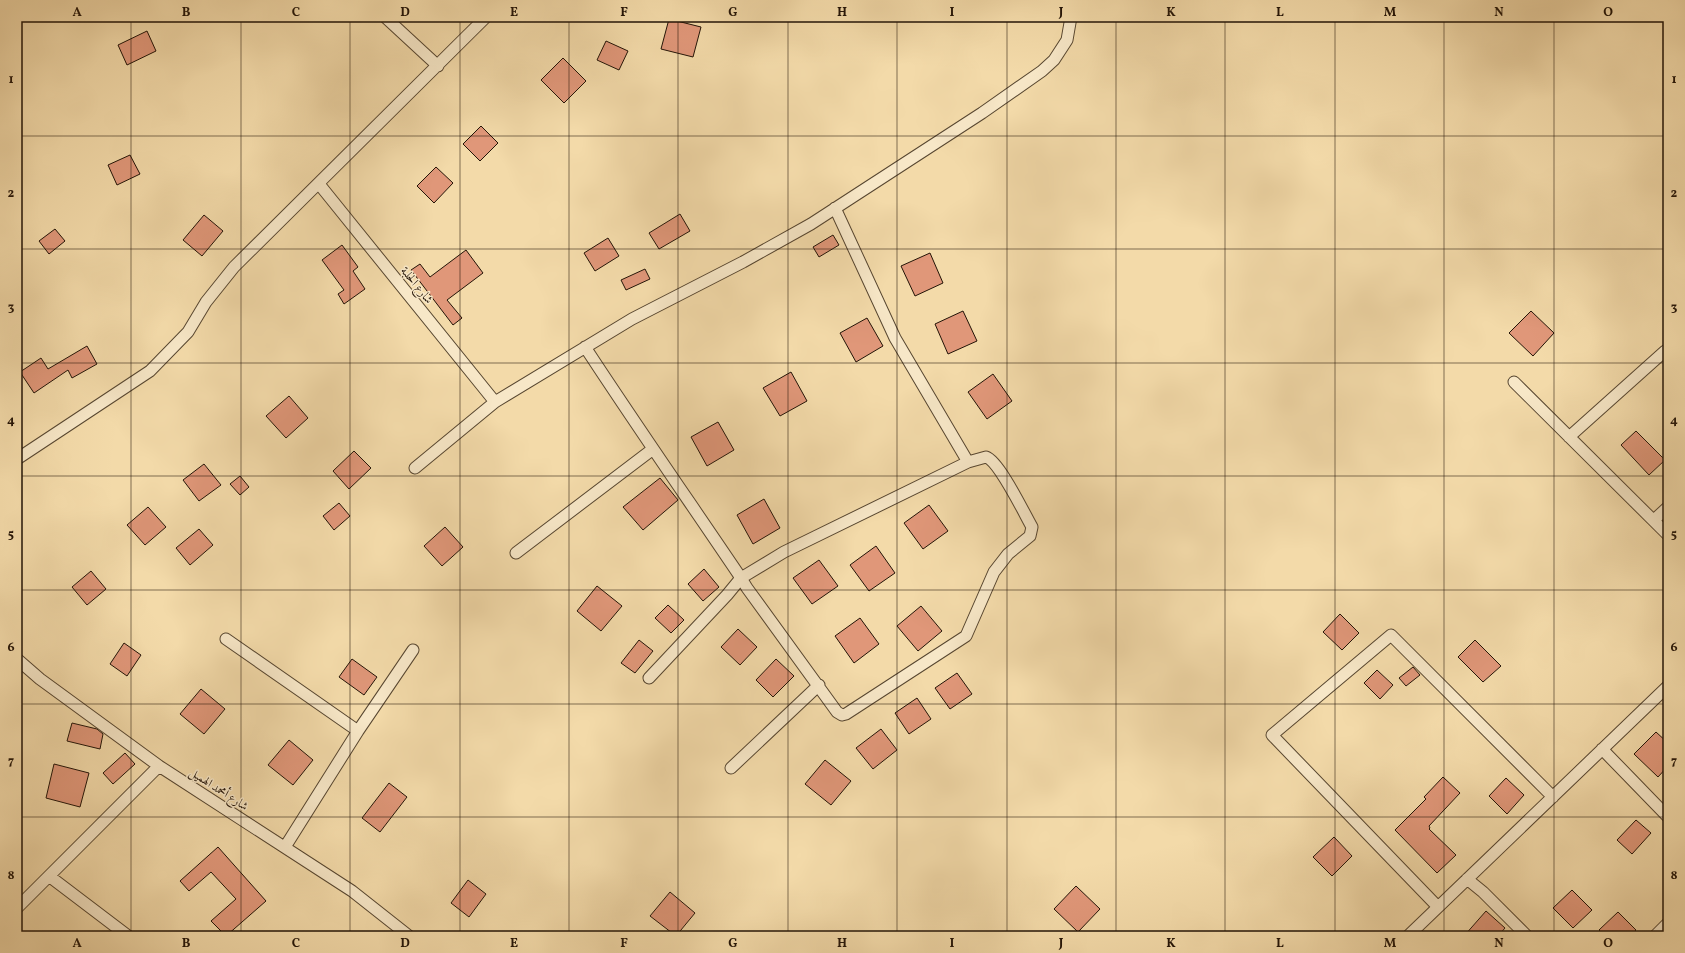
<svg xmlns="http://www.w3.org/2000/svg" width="1685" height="953" font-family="Vollkorn,Amiri,serif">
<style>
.building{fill:#e09779;stroke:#231407}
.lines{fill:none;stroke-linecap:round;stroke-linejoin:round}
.street-casing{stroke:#574630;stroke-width:13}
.street{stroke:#f7e7c7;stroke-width:11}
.grid{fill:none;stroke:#231407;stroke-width:1;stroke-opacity:0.55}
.labels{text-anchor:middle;stroke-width:3;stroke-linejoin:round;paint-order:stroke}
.street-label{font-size:12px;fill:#231407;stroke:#f7e7c7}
.neatline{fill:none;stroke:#231407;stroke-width:1.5}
.grid-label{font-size:13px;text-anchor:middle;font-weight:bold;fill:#231407}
</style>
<rect width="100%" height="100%" fill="#f3daa9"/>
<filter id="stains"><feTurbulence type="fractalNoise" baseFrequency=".005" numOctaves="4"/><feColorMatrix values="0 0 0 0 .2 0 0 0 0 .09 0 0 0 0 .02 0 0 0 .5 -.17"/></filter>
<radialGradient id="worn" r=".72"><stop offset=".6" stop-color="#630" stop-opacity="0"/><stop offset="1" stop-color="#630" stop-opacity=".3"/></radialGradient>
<path class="building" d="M669 19 701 27 693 57 661 49Z
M147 31 156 51 127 65 118 45Z
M606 41 628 51 619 70 597 60Z
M563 58 586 81 564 103 541 80Z
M481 126 498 143 480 161 463 144Z
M130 155 140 174 117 185 108 165Z
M436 167 453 183 434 203 417 186Z
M680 214 690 231 659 249 649 233Z
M204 215 223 231 202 256 183 240Z
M55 229 65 241 49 254 39 241Z
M833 235 839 245 819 257 813 247Z
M608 238 619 256 595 271 584 253Z
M342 245 358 267 353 271 365 289 344 304 338 294 344 290 322 260Z
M466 250 483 273 447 300 462 318 453 325 411 270 420 264 430 277Z
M930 253 943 283 915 296 901 266Z
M645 269 650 279 626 290 621 280Z
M963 311 977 341 948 354 935 324Z
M1531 311 1554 333 1533 356 1509 333Z
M867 318 883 346 856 362 840 333Z
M87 346 97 364 72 378 68 370 34 393 20 372 41 358 48 369Z
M791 372 807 401 780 416 763 388Z
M993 374 1012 401 987 419 968 392Z
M289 396 308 418 286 438 266 416Z
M718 422 734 450 707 466 691 437Z
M1636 431 1665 460 1649 475 1621 445Z
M354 451 371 468 349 489 333 471Z
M204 464 221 485 199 501 183 480Z
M240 476 249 487 240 495 230 484Z
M660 478 678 500 643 530 623 507Z
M764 499 780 528 753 544 737 515Z
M339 503 350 516 334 530 323 516Z
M929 505 948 531 923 549 904 523Z
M148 507 166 527 145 545 127 525Z
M445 527 463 547 442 566 424 546Z
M199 529 213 545 190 565 176 548Z
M876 546 895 573 869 591 850 565Z
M819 560 838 586 812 604 793 578Z
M704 569 719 587 703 601 688 584Z
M91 571 106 589 87 605 72 587Z
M597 586 622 606 601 631 577 611Z
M668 605 684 620 671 633 655 618Z
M921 606 942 631 918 651 897 626Z
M1340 614 1359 633 1342 650 1323 632Z
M860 618 879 644 854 663 835 636Z
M738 629 757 647 740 665 721 647Z
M639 640 653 651 635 673 621 663Z
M1475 640 1501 666 1483 682 1458 657Z
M124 643 141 655 127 676 110 664Z
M352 659 377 677 364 695 339 677Z
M776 659 794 676 773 697 756 680Z
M1413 667 1420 675 1406 686 1399 678Z
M1377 670 1393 685 1380 699 1364 683Z
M957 673 972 694 950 709 935 688Z
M201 689 225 709 204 734 180 714Z
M917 698 931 719 909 734 895 713Z
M72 723 97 729 103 734 100 749 67 741Z
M881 729 897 750 873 769 856 748Z
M1656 732 1668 743V766L1658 777 1634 754Z
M289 740 313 760 293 785 268 765Z
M125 753 135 764 113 784 103 773Z
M825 760 851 781 831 805 805 784Z
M54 764 89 773 80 807 46 798Z
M1443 777 1460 793 1429 826 1430 828 1429 829 1456 855 1437 873 1395 830 1426 799 1424 797Z
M1506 778 1524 795 1507 814 1489 796Z
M389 783 407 797 380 832 362 818Z
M1636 820 1651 833 1632 854 1617 840Z
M1334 837 1352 856 1332 876 1313 857Z
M218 847 266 901 226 936 211 921 236 899 211 872 189 891 180 881Z
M468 880 486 894 469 917 451 903Z
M1076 886 1100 909 1078 932 1054 909Z
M1572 890 1592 910 1573 928 1553 908Z
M670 892 695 913 676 936 650 916Z
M1486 911 1505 928 1498 936H1464Z
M1618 912 1636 930 1630 936H1605L1599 930Z"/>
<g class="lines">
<defs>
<path id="street" d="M385 17 438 66
M319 184 495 402
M835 208 895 338 968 462
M585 347C636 425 689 501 741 578L747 588 837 712 842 715 846 714 966 636 994 572 1008 554 1030 536 1032 527C1024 513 999 461 986 457L968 462 784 552 741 578 727 595 649 678
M1514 382 1668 535
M1569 437 1665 351 1668 354
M17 459 150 371 188 332 206 302 234 267 486 17
M415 468 495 402 632 319 743 262 811 224 982 113 1042 71 1054 60 1067 40 1071 17
M1654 520 1668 507
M516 553 653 449
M226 639 358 731
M17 659 40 679 159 766 352 891 409 936
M1602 749 1668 817
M731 768 819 685
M285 847 358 731 413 650
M49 876 128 936
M1467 879 1483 892 1527 936
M1438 907 1272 735 1391 635 1553 797
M17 908 159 766
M1408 936 1668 686
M1655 936 1668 923"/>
</defs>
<use href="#street" class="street-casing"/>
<use href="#street" class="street"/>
</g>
<path class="grid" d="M131 17V936M241 17V936M350 17V936M460 17V936M569 17V936M678 17V936M788 17V936M897 17V936M1007 17V936M1116 17V936M1225 17V936M1335 17V936M1444 17V936M1554 17V936M17 136H1668M17 249H1668M17 363H1668M17 476H1668M17 590H1668M17 704H1668M17 817H1668"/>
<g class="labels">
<g class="street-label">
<text transform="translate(417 285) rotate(51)" y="4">شارع الحلبة</text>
<text transform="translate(219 789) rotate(33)" y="4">شارع أمحمد الهميل</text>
</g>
</g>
<rect width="1685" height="953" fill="none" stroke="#f3daa9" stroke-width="44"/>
<rect x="22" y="22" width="1641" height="909" class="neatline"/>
<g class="grid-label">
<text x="77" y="16">A</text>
<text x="186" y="16">B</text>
<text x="296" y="16">C</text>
<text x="405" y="16">D</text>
<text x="514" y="16">E</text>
<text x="624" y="16">F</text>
<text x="733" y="16">G</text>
<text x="842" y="16">H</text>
<text x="952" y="16">I</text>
<text x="1061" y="16">J</text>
<text x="1171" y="16">K</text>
<text x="1280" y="16">L</text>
<text x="1390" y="16">M</text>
<text x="1499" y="16">N</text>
<text x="1608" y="16">O</text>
<text x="11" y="83">1</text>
<text x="1674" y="83">1</text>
<text x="11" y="197">2</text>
<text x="1674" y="197">2</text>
<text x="11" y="311">3</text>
<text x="1674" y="311">3</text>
<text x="11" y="424">4</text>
<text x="1674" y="424">4</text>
<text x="11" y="538">5</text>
<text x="1674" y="538">5</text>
<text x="11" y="651">6</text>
<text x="1674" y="651">6</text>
<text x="11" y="765">7</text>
<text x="1674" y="765">7</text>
<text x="11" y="879">8</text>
<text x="1674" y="879">8</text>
<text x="77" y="947">A</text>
<text x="186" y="947">B</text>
<text x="296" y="947">C</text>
<text x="405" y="947">D</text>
<text x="514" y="947">E</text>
<text x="624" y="947">F</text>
<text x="733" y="947">G</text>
<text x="842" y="947">H</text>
<text x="952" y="947">I</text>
<text x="1061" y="947">J</text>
<text x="1171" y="947">K</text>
<text x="1280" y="947">L</text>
<text x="1390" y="947">M</text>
<text x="1499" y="947">N</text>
<text x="1608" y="947">O</text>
</g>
<rect width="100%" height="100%" filter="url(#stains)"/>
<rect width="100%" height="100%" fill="url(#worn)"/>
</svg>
